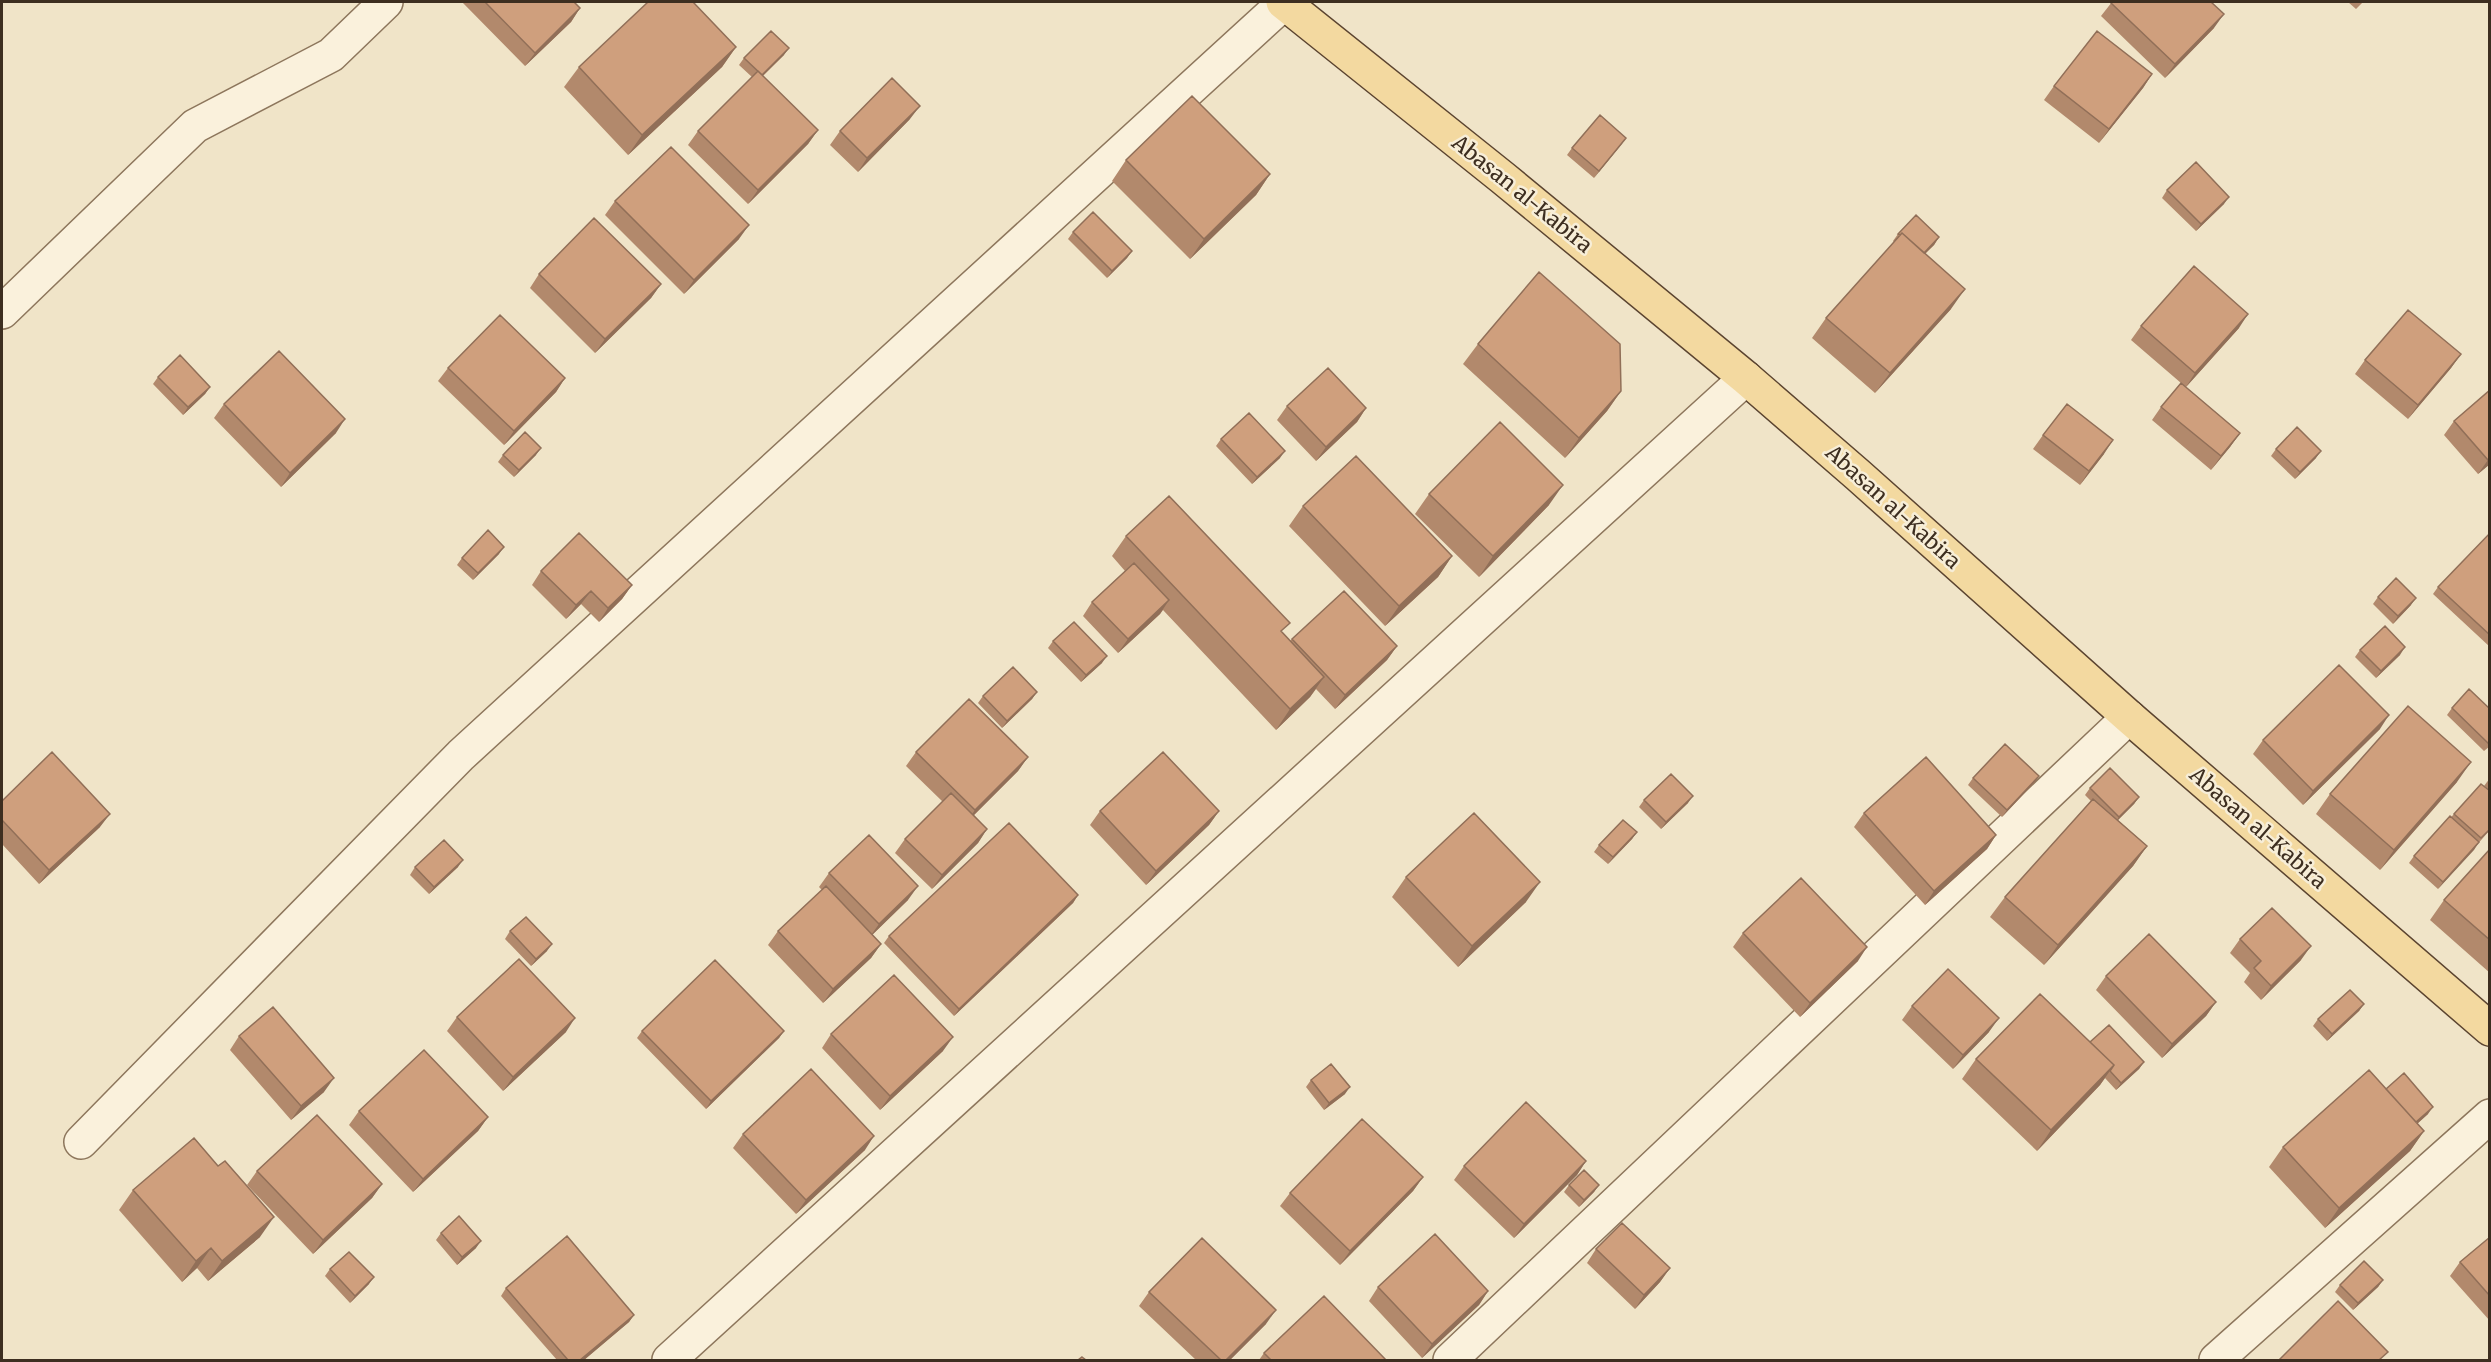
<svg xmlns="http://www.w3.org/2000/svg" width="2491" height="1362" font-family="Merriweather,serif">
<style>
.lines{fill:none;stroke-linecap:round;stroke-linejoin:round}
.minor-casing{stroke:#8d765c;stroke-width:36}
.major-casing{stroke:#5b4430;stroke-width:36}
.minor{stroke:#faf1dc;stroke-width:33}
.major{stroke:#f3d9a0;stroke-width:33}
.wall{fill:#b2896c}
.shaded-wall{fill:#916f58}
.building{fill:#cf9f7d;stroke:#916f58;stroke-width:1.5}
.labels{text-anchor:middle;stroke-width:5;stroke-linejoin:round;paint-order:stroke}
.street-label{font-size:21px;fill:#3d2e20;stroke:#f7eed8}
</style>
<rect width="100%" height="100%" fill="#f0e4c8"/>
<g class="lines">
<defs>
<path id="minor" d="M2 312 195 126 331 55 386 2
M81 1142 461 755 1285 2
M669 1360 1746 378
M1450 1360 2129 717
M2216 1360 2490 1116"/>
<path id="major" d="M1283 2 1503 178 1746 378 1858 475 2129 717 2490 1029"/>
</defs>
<use href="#minor" class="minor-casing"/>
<use href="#major" class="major-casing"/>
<use href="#minor" class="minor"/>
<use href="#major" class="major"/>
</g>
<path class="wall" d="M462 2H574L580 8 571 22 525 66Z
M2112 2 2214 28 2165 78 2101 16Z
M2348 2H2363L2356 9Z
M736 47 722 67 628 155 564 87 579 67Z
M784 55 763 76 818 130 808 144 748 204 688 145 698 131 752 77 739 65 744 58Z
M2152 74 2143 88 2099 143 2044 100 2054 86Z
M910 119 858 172 830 145 840 131Z
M1626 138 1594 178 1567 155 1572 148Z
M1126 160 1270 174 1256 195 1190 259 1112 181Z
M2167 190 2224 204 2196 231 2162 198Z
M615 201 739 239 684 294 605 215Z
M1073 232 1132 251 1127 258 1107 278 1068 239Z
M1898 234 1939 237 1934 245 1925 254 1951 309 1875 393 1812 338 1826 318 1894 242 1893 241Z
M539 274 661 284 651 298 595 353 530 288Z
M2141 326 2239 328 2186 387 2240 433 2230 447 2211 470 2152 420 2161 407 2181 383 2131 340Z
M1478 344 1621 391 1607 411 1565 458 1463 364Z
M2461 354 2451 368 2408 419 2355 374 2365 360Z
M448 368 565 378 556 392 504 445 438 381Z
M158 377 210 387 205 394 183 415 153 384Z
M2490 390V464L2478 474 2444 435 2454 421Z
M224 404 336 433 281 487 214 418Z
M1287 406 1366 408 1357 422 1316 461 1277 420Z
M2043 435 2104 454 2080 485 2033 449Z
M1221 439 1280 458 1252 484 1216 446Z
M2276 449 2316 458 2295 479 2271 456Z
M503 455H536L514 477 498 462Z
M1429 494 1549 505 1479 577 1415 514Z
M1303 506 1452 556 1438 577 1385 626 1289 526Z
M2490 533V647L2433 594 2438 587Z
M1126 536 1283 633 1290 641 1292 639 1397 646 1387 660 1335 709 1316 689 1310 697 1276 730 1163 610 1160 614 1118 653 1083 616 1092 602 1125 571 1112 556Z
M499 554 473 580 457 565 462 558Z
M541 571 632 585 622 599 599 622 581 604 566 619 532 585Z
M2378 597 2411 605 2393 624 2373 604Z
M1053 641 1102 663 1081 682 1048 648Z
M2360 650 2400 655 2376 678 2355 657Z
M1037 692 1032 699 1002 728 978 703 983 696Z
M2452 708 2490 709V746L2484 751 2447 715Z
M2380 729 2303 805 2253 754 2263 740Z
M916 752 1028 757 1018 771 974 815 987 829 978 843 932 889 895 853 905 839 943 802 906 766Z
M2039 776 2034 783 2002 817 1968 785 1973 778Z
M2490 778V830L2438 889 2409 863 2414 856 2454 814 2484 786Z
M2457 782 2380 870 2316 814 2330 794Z
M2090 788 2139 797 2134 804 2118 820 2147 846 2133 866 2044 965 1990 917 2005 897 2091 801 2085 795Z
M1644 800 1688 803 1661 829 1639 807Z
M2 801 100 827 39 884 2 844Z
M1100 811H1219L1209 825 1146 885 1090 825Z
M1864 813 1996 835 1987 849 1925 905 1854 827Z
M1637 832 1632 839 1608 864 1594 852 1599 845Z
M2490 849V973L2430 920 2444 900Z
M415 867H458L429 894 410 875Z
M829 873 908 900 872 935 881 944 871 958 823 1003 768 945 778 931 822 890 819 887Z
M1406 877 1526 902 1458 967 1392 897Z
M1078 895 1073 903 954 1016 884 943 889 936Z
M510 931 547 951 531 966 505 939Z
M1743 933 1858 961 1800 1017 1733 947Z
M2240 939 2301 960 2261 1000 2244 982 2250 973 2230 953Z
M2106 976 2216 1002 2206 1016 2162 1058 2096 990Z
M2364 1004 2359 1011 2327 1041 2313 1026 2318 1019Z
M1912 1006 1989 1032 1953 1069 1902 1020Z
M457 1017 566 1032 503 1091 447 1031Z
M642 1031H784L779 1038 706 1109 637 1038Z
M831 1034 943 1051 880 1110 822 1048Z
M239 1036 324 1092 291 1120 230 1050Z
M1976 1059 2144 1062 2139 1069 2116 1090 2105 1078 2100 1085 2037 1151 1962 1079Z
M1311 1080 1345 1094 1324 1110 1306 1087Z
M2386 1089 2428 1114 2417 1124 2424 1131 2410 1151 2325 1228 2269 1167 2283 1147Z
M359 1111 488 1117 478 1131 413 1192 349 1125Z
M743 1134 865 1150 796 1214 733 1148Z
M1586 1161 1577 1175 1514 1238 1454 1180 1464 1166Z
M218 1166 260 1237 208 1281 197 1268 182 1282 119 1210 133 1190Z
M257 1171 382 1184 372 1198 313 1254 247 1185Z
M1423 1177 1413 1191 1340 1265 1280 1206 1290 1193Z
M1569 1185H1599L1594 1192 1579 1207 1564 1192Z
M441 1233 476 1248 457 1265 436 1240Z
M2490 1237V1321L2450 1276 2460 1262Z
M1596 1249 1670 1268 1660 1282 1635 1309 1587 1263Z
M330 1269 369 1284 350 1303 325 1276Z
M2383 1280 2378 1287 2353 1310 2335 1292 2340 1285Z
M1378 1287 1488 1291 1479 1305 1422 1358 1369 1301Z
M506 1288 634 1315 629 1322 584 1360H557L501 1296Z
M1149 1292 1266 1324 1230 1360H1196L1139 1306Z
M1264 1353 1386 1360H1259Z"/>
<path class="shaded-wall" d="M580 8 571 22 525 66 535 53Z
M2224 14 2214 28 2165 78 2175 64Z
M736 47 722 67 628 155 642 135Z
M789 48 784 55 756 82 761 75Z
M2152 74 2143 88 2099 143 2109 129Z
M920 106 910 119 858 172 867 158Z
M818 130 808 144 748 204 758 190Z
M1626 138 1621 145 1594 178 1599 171Z
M1270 174 1256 195 1190 259 1204 239Z
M2229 197 2224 204 2196 231 2201 224Z
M749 225 739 239 684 294 694 280Z
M1939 237 1934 245 1915 263 1920 256Z
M1132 251 1127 258 1107 278 1112 271Z
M661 284 651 298 595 353 605 339Z
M1965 289 1951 309 1875 393 1890 373Z
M2248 314 2239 328 2186 387 2195 373Z
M2461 354 2451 368 2408 419 2418 405Z
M565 378 556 392 504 445 514 431Z
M210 387 205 394 183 415 188 407Z
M1621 391 1607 411 1565 458 1579 438Z
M1366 408 1357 422 1316 461 1326 447Z
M345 419 336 433 281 487 290 473Z
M2240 433 2230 447 2211 470 2221 456Z
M2113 440 2104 454 2080 485 2089 471Z
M541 448 536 455 514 477 519 470Z
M1285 451 1280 458 1252 484 1257 477Z
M2321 451 2316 458 2295 479 2300 472Z
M2490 459V464L2478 474 2488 460Z
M1563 485 1549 505 1479 577 1493 556Z
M504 547 499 554 473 580 478 573Z
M1452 556 1438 577 1385 626 1399 606Z
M632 585 622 599 599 622 608 608Z
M591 591 581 604 566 619 576 605Z
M2416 598 2411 605 2393 624 2398 616Z
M1169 600 1160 614 1118 653 1128 639Z
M1397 646 1387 660 1335 709 1345 695Z
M2405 647 2400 655 2376 678 2381 671Z
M1107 656 1102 663 1081 682 1086 675Z
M1324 677 1310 697 1276 730 1290 709Z
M1037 692 1032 699 1002 728 1007 721Z
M2389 715 2380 729 2303 805 2313 791Z
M1028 757 1018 771 965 824 975 810Z
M2471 762 2457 782 2380 870 2394 850Z
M2039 776 2034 783 2002 817 2007 810Z
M1693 796 1688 803 1661 829 1666 822Z
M2139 797 2134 804 2114 824 2119 817Z
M1219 811 1209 825 1146 885 1156 871Z
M110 814 100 827 39 884 49 870Z
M987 829 978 843 932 889 942 875Z
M1637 832 1632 839 1608 864 1613 857Z
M1996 835 1987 849 1925 905 1934 891Z
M2479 842 2474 850 2438 889 2443 882Z
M2147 846 2133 866 2044 965 2058 945Z
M463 860 458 867 429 894 434 887Z
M1540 882 1526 902 1458 967 1472 946Z
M918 886 908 900 869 938 879 924Z
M1078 895 1073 903 954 1016 959 1009Z
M552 944 547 951 531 966 536 959Z
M881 944 871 958 823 1003 833 989Z
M2311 946 2301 960 2261 1000 2271 986Z
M1867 947 1858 961 1800 1017 1810 1003Z
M2216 1002 2206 1016 2162 1058 2172 1044Z
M2364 1004 2359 1011 2327 1041 2332 1034Z
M575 1018 566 1032 503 1091 513 1077Z
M1999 1018 1989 1032 1953 1069 1963 1055Z
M784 1031 779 1038 706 1109 711 1101Z
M953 1037 943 1051 880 1110 890 1096Z
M2144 1062 2139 1069 2116 1090 2121 1083Z
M2114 1065 2100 1085 2037 1151 2051 1130Z
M334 1078 324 1092 291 1120 301 1106Z
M1350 1087 1345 1094 1324 1110 1329 1103Z
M2433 1107 2428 1114 2409 1131 2414 1124Z
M488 1117 478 1131 413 1192 423 1179Z
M2424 1131 2410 1151 2325 1228 2339 1208Z
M874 1136 865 1150 796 1214 806 1200Z
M1586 1161 1577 1175 1514 1238 1524 1224Z
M1423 1177 1413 1191 1340 1265 1350 1251Z
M382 1184 372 1198 313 1254 323 1240Z
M1599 1185 1594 1192 1579 1207 1584 1200Z
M274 1217 260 1237 208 1281 222 1261Z
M481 1241 476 1248 457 1265 462 1257Z
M211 1248 197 1268 182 1282 196 1261Z
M1670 1268 1660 1282 1635 1309 1644 1295Z
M374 1277 369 1284 350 1303 355 1296Z
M2383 1280 2378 1287 2353 1310 2358 1303Z
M1488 1291 1479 1305 1422 1358 1432 1344Z
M1276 1310 1266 1324 1230 1360H1226Z
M634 1315 629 1322 584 1360H580Z"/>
<path class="building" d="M485 2H574L580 8 535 53Z
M648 2H693L736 47 642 135 579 67Z
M2112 2H2211L2224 14 2175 64 2111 3Z
M771 31 789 48 762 75 744 58Z
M2097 31 2152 74 2109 129 2054 86Z
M758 71 818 130 758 190 698 131Z
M892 78 920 106 867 158 840 131Z
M1192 96 1270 174 1204 239 1126 160Z
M1600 115 1626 138 1599 171 1572 148Z
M671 147 749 225 694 280 615 201Z
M2196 162 2229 197 2201 224 2167 190Z
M1093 212 1132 251 1112 271 1073 232Z
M1916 215 1939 237 1924 253 1902 233 1900 235 1898 234Z
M594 218 661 284 605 339 539 274Z
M1902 233 1965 289 1890 373 1826 318Z
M2194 266 2248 314 2195 373 2141 326Z
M1539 272 1620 344 1621 391 1579 438 1478 344Z
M2408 310 2461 354 2418 405 2365 360Z
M500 315 565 378 514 431 448 368Z
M279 351 345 419 290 473 224 404Z
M180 355 210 387 188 407 158 377Z
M1328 368 1366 408 1326 447 1287 406Z
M2181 383 2240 433 2221 456 2161 407Z
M2490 390V459L2488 460 2454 421Z
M2067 404 2113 440 2089 471 2043 435Z
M1249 413 1285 451 1257 477 1221 439Z
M1500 422 1563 485 1493 556 1429 494Z
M2297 427 2321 451 2300 472 2276 449Z
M525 432 541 448 519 470 503 455Z
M1356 456 1452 556 1399 606 1303 506Z
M1169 496 1290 623 1281 631 1324 677 1290 709 1126 536Z
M488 530 504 547 478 573 462 558Z
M579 533 632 585 608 608 591 591 576 605 541 571Z
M2490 533V635L2438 587Z
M1134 563 1169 600 1128 639 1092 602Z
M2396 578 2416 598 2398 616 2378 597Z
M1344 591 1397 646 1345 695 1292 639Z
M1074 622 1107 656 1086 675 1053 641Z
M2385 626 2405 647 2381 671 2360 650Z
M2339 665 2389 715 2313 791 2263 740Z
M1013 667 1037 692 1007 721 983 696Z
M2469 689 2490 709 2489 744 2452 708Z
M969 699 1028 757 975 810 916 752Z
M2408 706 2471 762 2394 850 2330 794Z
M2005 744 2039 776 2007 810 1973 778Z
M52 752 110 814 49 870 2 820V801Z
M1163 752 1219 811 1156 871 1100 811Z
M1926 757 1996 835 1934 891 1864 813Z
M2110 768 2139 797 2119 817 2090 788Z
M1671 774 1693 796 1666 822 1644 800Z
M2481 784 2490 791V829L2481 838 2454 814Z
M951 793 987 829 942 875 905 839Z
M2093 799 2147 846 2058 945 2005 897Z
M1474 813 1540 882 1472 946 1406 877Z
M2450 816 2479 842 2443 882 2414 856Z
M1623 820 1637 832 1613 857 1599 845Z
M1009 823 1078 895 959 1009 889 936Z
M869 835 918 886 879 924 829 873Z
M444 840 463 860 434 887 415 867Z
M2490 849V940L2444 900Z
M1801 878 1867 947 1810 1003 1743 933Z
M826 886 881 944 833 989 778 931Z
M2272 908 2311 946 2271 986 2254 968 2261 961 2240 939Z
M526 917 552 944 536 959 510 931Z
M2149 934 2216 1002 2172 1044 2106 976Z
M519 959 575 1018 513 1077 457 1017Z
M715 960 784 1031 711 1101 642 1031Z
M1948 969 1999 1018 1963 1055 1912 1006Z
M894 975 953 1037 890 1096 831 1034Z
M2350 990 2364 1004 2332 1034 2318 1019Z
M2040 994 2114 1065 2051 1130 1976 1059Z
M273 1007 334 1078 301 1106 239 1036Z
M2109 1025 2144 1062 2121 1083 2110 1071 2114 1065 2090 1042Z
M424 1050 488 1117 423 1179 359 1111Z
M1331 1064 1350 1087 1329 1103 1311 1080Z
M811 1069 874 1136 806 1200 743 1134Z
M2369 1070 2424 1131 2339 1208 2283 1147Z
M2404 1073 2433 1107 2416 1122 2386 1089Z
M1526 1102 1586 1161 1524 1224 1464 1166Z
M317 1115 382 1184 323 1240 257 1171Z
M1362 1119 1423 1177 1350 1251 1290 1193Z
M194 1138 218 1166 225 1161 274 1217 222 1261 211 1248 196 1261 133 1190Z
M1584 1170 1599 1185 1584 1200 1569 1185Z
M459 1216 481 1241 462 1257 441 1233Z
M1622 1223 1670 1268 1644 1295 1596 1249Z
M1435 1234 1488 1291 1432 1344 1378 1287Z
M567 1236 634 1315 580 1360H568L506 1288Z
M2490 1237V1296L2460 1262Z
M1202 1238 1276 1310 1226 1360H1221L1149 1292Z
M349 1252 374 1277 355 1296 330 1269Z
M2364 1261 2383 1280 2358 1303 2340 1285Z
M1324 1296 1386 1360H1271L1264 1353Z
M2338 1301 2388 1352 2379 1360H2279Z
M1082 1357 1086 1360H1078Z"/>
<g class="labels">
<g class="street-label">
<text transform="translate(1522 194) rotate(39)" y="7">Abasan al-Kabira</text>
<text transform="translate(1893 507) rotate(42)" y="7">Abasan al-Kabira</text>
<text transform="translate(2258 828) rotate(41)" y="7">Abasan al-Kabira</text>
</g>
</g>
<rect width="2491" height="1362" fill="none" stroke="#3d2e20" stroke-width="6"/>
</svg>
